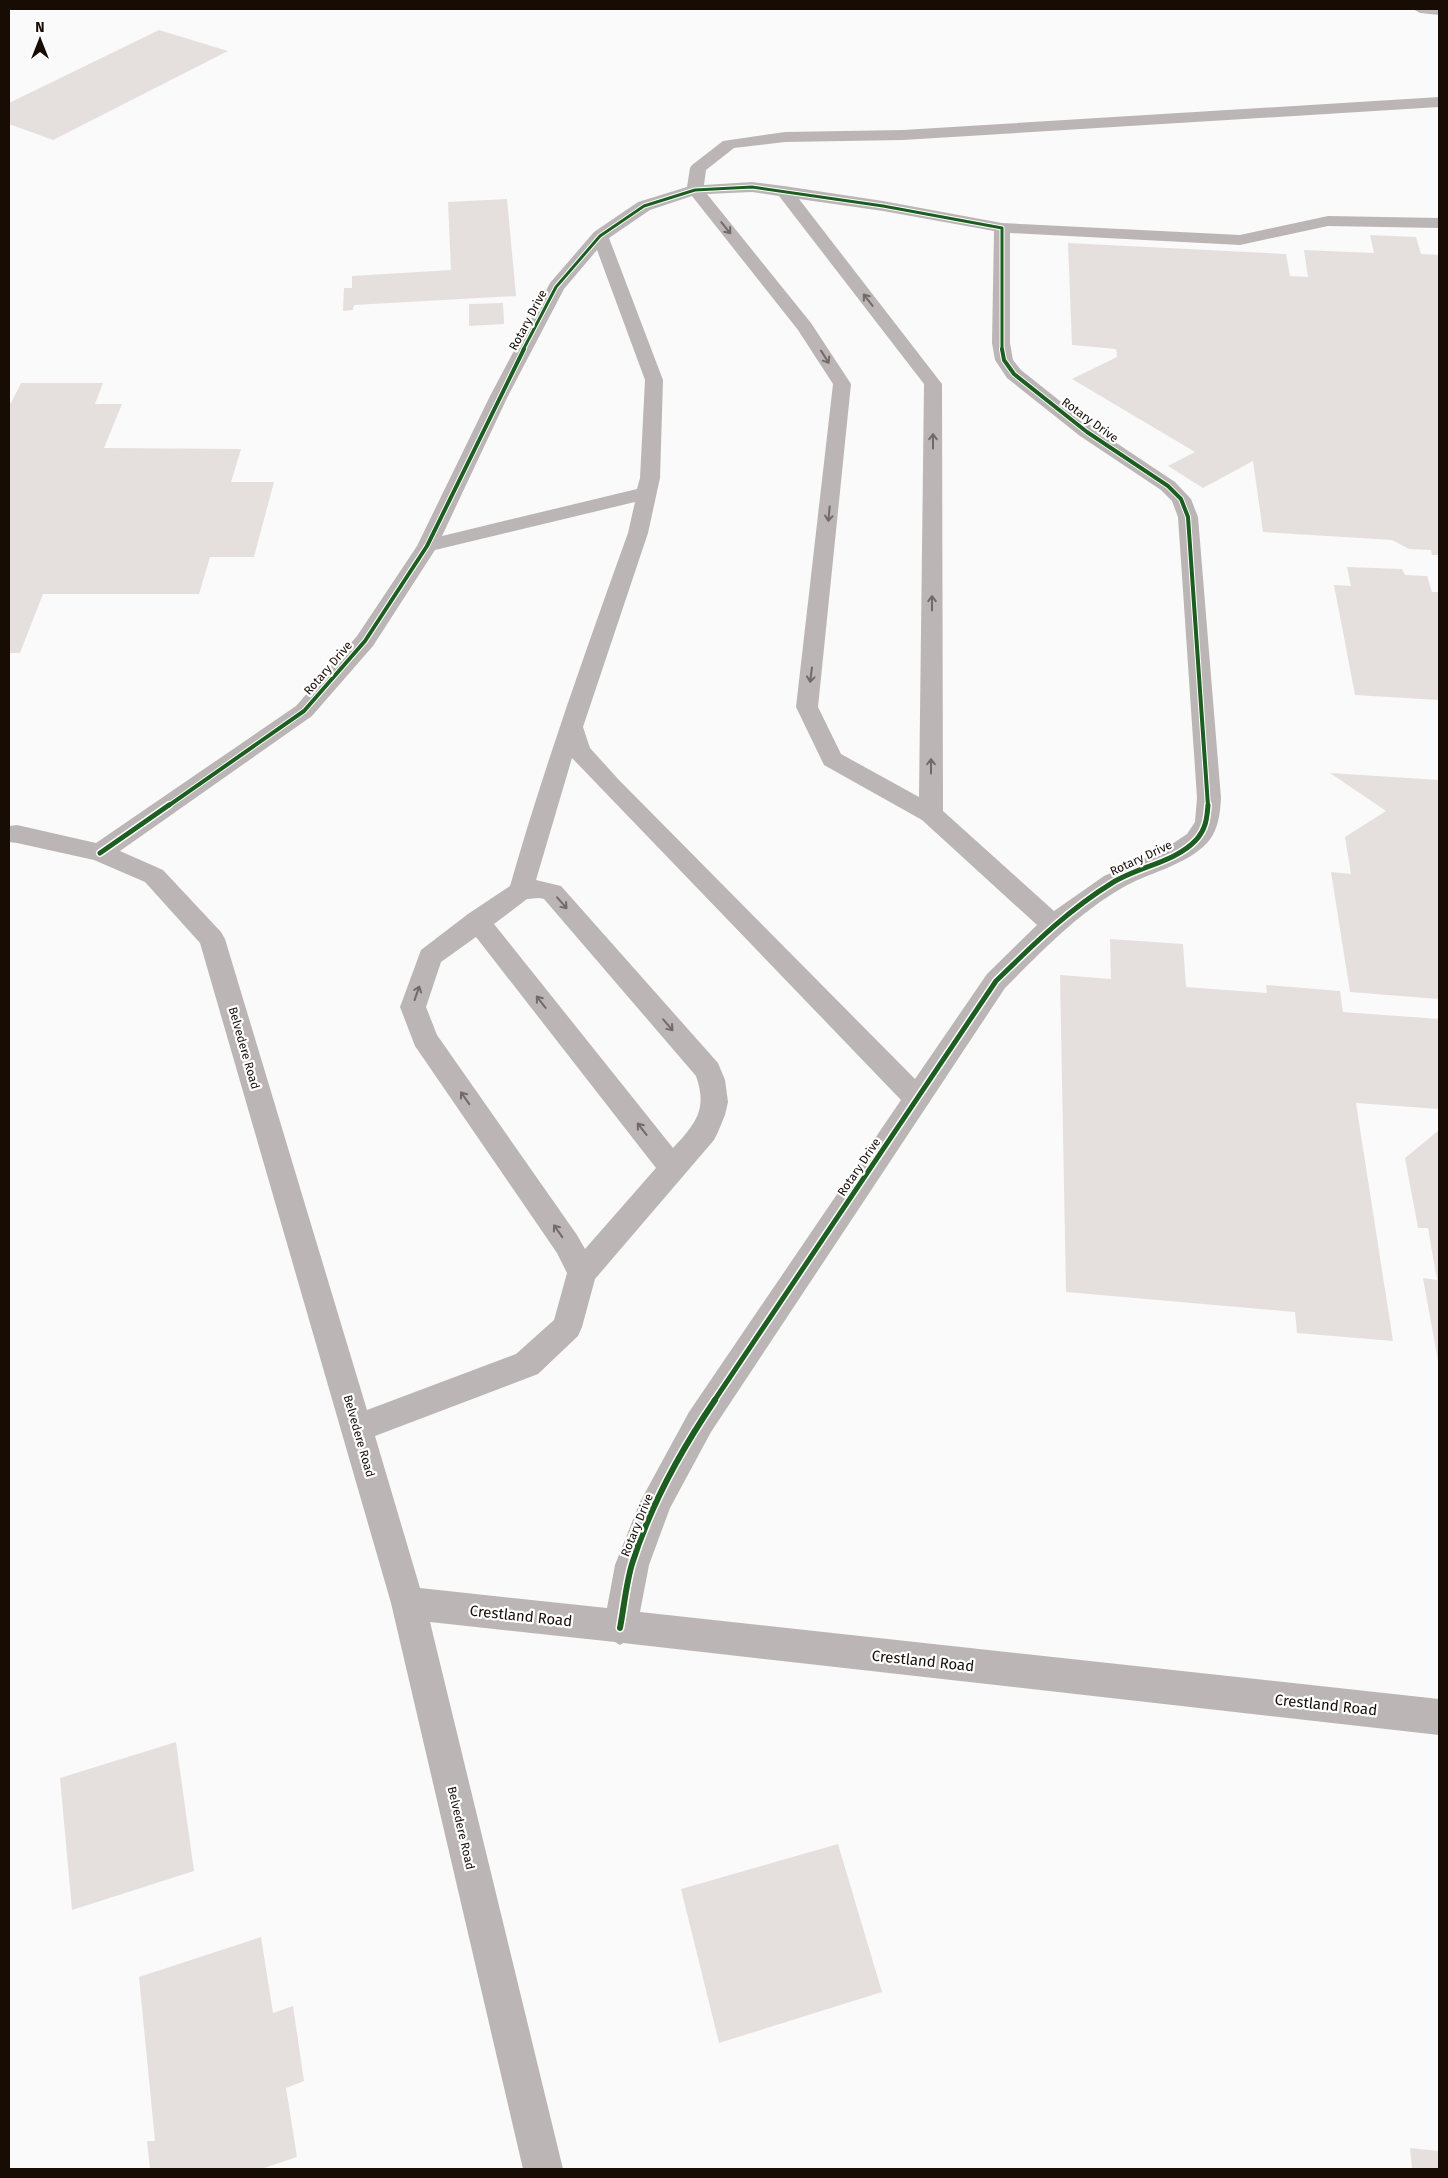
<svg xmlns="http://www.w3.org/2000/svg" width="1448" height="2178" font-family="'Fira Sans',sans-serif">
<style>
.building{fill:#e5e0dd}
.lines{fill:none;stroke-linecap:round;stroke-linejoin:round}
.minor{fill:#bbb6b5;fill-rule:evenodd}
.major{fill:#beb9b9;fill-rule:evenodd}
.cycleway-far3-casing{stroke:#fff;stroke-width:5}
.cycleway-far2-casing{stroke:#fff;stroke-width:6}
.cycleway-far1-casing{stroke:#fff;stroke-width:8}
.cycleway-casing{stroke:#fff;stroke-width:9}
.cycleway-far3{stroke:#1b5e20;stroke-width:3}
.cycleway-far2{stroke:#1b5e20;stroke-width:4}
.cycleway-far1{stroke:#1b5e20;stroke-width:5}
.cycleway{stroke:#1b5e20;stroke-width:6}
.oneway{stroke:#716a66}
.labels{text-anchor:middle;stroke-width:4.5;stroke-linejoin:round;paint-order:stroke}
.street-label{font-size:12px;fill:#170d05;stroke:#fff}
.near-street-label{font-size:15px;fill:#170d05;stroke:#fff}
</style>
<rect width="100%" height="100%" fill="#fafafa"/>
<path class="building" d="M159 30 228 51 53 140 9 124V103Z
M507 199 516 296 354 305 353 310 343 311 344 288H352V276L451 270 448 202Z
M1370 235 1416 237 1421 254 1439 255V555H1432L1431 550 1409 549 1392 540 1263 532 1253 461 1203 488 1168 466 1195 452 1072 379 1117 357 1116 349 1072 345 1068 243 1286 254 1290 276 1308 277 1304 250 1374 253Z
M503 303 504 324 469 326V304Z
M21 383H103L95 404H122L104 448 241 449 231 482H274L254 557H210L199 594H43L20 653H9V403H11Z
M1347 567 1402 569 1405 575 1427 576 1432 592H1439V700L1355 695 1334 585 1351 586Z
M1330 773 1439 780V999L1350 992 1331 872 1351 874 1345 837 1386 811Z
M1110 939 1183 944 1186 987 1267 993 1266 985 1340 991 1343 1012 1439 1019V1109L1356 1103 1393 1341 1297 1333 1295 1312 1066 1292 1060 975 1111 979Z
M1439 1130V1361H1438L1423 1278 1437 1280 1428 1228H1418L1405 1158Z
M176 1742 194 1871 72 1910 60 1778Z
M838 1844 882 1992 719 2043 681 1889Z
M261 1937 273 2013 293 2006 304 2081 286 2088 297 2157 261 2169H150L147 2141H155L139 1977Z
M1410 2148 1439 2151V2169H1412Z"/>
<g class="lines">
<path class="minor" d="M1439 97V107L903 140 785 142 734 148 706 170 704 185 752 182 784 186 883 201 1002 223 1240 235 1328 216 1439 218V228L1328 226 1240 245 1010 233V343L1013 360 1021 370 1094 428 1175 482 1191 499 1198 517 1221 798C1220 816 1218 834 1203 847 1180 867 1148 873 1122 888 1077 914 1041 952 1005 988L711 1432 670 1508 649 1565 640 1612 1439 1699V1735L623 1643 620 1645 615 1642 430 1622 563 2169H523L391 1603 200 943 145 882 94 860 17 843 9 842V826L17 825 96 843 296 706 357 636 417 546 490 396 550 283 594 232 638 202 687 187 690 168 692 165 723 141 785 132 903 130ZM752 192 779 196 924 384 919 797 841 754 818 707 851 384 811 323 707 194ZM692 196 798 330 833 384 796 707 824 765 922 820 1037 925 987 974 915 1079 619 780 590 748 583 727 648 533 660 478 663 380 609 238 650 210ZM799 199 883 211 994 231 992 343 995 360 1007 378 1080 436 1161 490 1172 501 1178 517 1197 798 1195 822 1187 834 1163 850 1104 876 1054 911 943 811 942 384ZM597 250 645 380 640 478 637 489 442 536 508 396 564 289ZM635 502 628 533C586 650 544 767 510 886L468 914 421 950 400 1007 415 1046 557 1253 567 1273 554 1320 516 1354 367 1410 225 939 221 932 163 870 120 851 312 716 373 646 435 550ZM572 758 901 1100 689 1412 640 1502 615 1565 607 1608 420 1588 375 1436 538 1374 578 1336 582 1327 595 1279 714 1140 718 1132 725 1115 728 1102 725 1080 718 1063 561 886 536 880ZM539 898 544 899 696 1076C708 1110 695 1124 673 1148L494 924 527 899ZM476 937 656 1168 585 1249 577 1235 437 1035 426 1007 441 962Z"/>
<path class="major" d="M1413 9H1439V15L1420 13Z"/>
<defs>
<path id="cycleway-far3" d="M523 350 556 287 600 236 644 206 695 190 752 187 883 206 1002 228V350"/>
<path id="cycleway-far2" d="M1002 349 1004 360 1014 374 1087 432 1168 486 1181 499 1188 517 1208 806
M168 806 304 711 365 641 427 546 524 349"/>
<path id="cycleway-far1" d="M100 853 169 805
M714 1401 996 981C1033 945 1068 910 1112 883 1137 867 1176 862 1196 840 1206 829 1207 818 1208 805"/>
<path id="cycleway" d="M620 1628C624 1607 626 1584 632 1564 650 1506 681 1450 715 1400"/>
</defs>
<use href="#cycleway-far3" class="cycleway-far3-casing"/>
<use href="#cycleway-far2" class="cycleway-far2-casing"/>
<use href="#cycleway-far1" class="cycleway-far1-casing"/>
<use href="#cycleway" class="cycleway-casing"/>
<use href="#cycleway-far3" class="cycleway-far3"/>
<use href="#cycleway-far2" class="cycleway-far2"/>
<use href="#cycleway-far1" class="cycleway-far1"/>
<use href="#cycleway" class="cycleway"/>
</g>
<defs><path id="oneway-shaft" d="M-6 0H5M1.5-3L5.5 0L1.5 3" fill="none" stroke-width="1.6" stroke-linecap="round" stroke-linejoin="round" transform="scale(1.25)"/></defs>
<g class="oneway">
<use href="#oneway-shaft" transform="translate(726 228) rotate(51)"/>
<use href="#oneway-shaft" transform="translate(868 300) rotate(-128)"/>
<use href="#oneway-shaft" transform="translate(825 357) rotate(58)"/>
<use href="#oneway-shaft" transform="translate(933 441) rotate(-90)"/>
<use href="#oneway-shaft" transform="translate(829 514) rotate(95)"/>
<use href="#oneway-shaft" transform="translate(932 603) rotate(-90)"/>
<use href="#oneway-shaft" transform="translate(811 675) rotate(97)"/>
<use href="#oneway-shaft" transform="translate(931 766) rotate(-90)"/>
<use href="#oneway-shaft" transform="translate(562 903) rotate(49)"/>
<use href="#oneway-shaft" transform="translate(417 993) rotate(-71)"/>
<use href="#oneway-shaft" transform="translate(541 1002) rotate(-128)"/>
<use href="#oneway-shaft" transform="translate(668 1025) rotate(49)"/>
<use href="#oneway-shaft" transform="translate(465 1098) rotate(-125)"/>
<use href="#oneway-shaft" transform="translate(642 1129) rotate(-128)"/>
<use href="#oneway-shaft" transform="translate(558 1231) rotate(-125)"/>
</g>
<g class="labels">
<g class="street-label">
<text transform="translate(528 320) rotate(-62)" y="4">Rotary Drive</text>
<text transform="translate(1090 420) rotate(36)" y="4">Rotary Drive</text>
<text transform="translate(328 668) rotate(-49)" y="4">Rotary Drive</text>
<text transform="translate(1141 858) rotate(-25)" y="4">Rotary Drive</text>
<text transform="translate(244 1048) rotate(74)" y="4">Belvedere Road</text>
<text transform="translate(859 1167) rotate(-56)" y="4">Rotary Drive</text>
<text transform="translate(359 1436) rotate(74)" y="4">Belvedere Road</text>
<text transform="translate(637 1525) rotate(-68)" y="4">Rotary Drive</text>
<text transform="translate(461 1828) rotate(77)" y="4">Belvedere Road</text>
</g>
<g class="near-street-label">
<text transform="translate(521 1616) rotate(6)" y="5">Crestland Road</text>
<text transform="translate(923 1661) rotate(6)" y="5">Crestland Road</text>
<text transform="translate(1326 1705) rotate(6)" y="5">Crestland Road</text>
</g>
</g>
<rect width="1448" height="2178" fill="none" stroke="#170d05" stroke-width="20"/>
<g transform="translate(40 40)" stroke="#ffffff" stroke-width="4" paint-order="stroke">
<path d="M0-4L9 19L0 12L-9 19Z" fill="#170d05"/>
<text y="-8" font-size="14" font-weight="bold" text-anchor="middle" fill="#170d05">N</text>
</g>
</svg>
